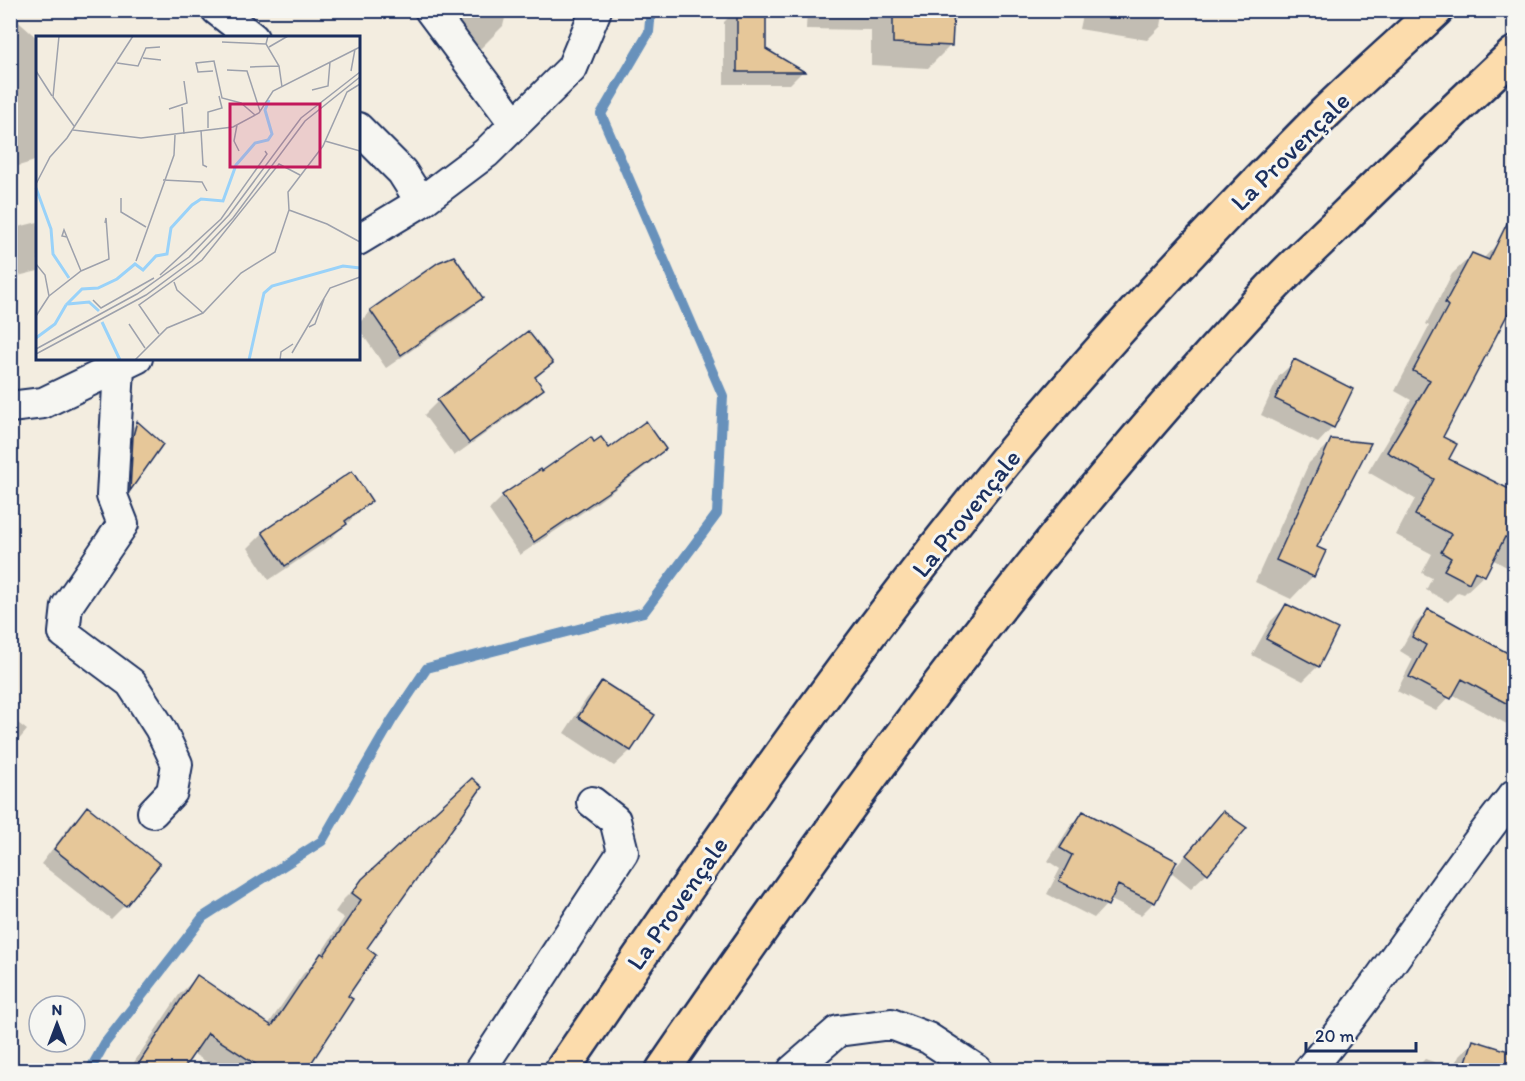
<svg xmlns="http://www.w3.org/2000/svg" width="1525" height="1081" font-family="Itim,sans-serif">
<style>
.shadow{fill:#0003}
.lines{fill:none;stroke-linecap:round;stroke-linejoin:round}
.stream{stroke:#6791bb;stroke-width:10}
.building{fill:#e6c799;stroke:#1b2f5e;stroke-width:1.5}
.minor-casing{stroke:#1b2f5e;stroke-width:34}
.motorway-casing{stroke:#1b2f5e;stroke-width:38}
.minor{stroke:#f6f6f2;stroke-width:30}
.motorway{stroke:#fcdcac;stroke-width:33}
.labels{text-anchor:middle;stroke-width:6;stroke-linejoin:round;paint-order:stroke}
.street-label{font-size:26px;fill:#1b2f5e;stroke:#f6f6f2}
.inset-river{fill:none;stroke:#99d2f9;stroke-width:3}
.inset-road{fill:none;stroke:#9da1ac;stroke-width:1.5}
.view{fill:#c2185b;fill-opacity:0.15;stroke:#c2185b;stroke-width:3}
.inset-edge{fill:none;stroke:#1b2f5e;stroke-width:3}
</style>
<rect width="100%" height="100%" fill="#f3ede0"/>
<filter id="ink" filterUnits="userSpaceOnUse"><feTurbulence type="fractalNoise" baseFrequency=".0167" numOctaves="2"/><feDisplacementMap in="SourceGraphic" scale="12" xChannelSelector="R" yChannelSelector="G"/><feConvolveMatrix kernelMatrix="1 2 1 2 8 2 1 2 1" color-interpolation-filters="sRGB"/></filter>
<g filter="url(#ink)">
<path class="shadow" d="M447 10H507L503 26 481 48 440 39Z
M736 10H765V50L802 72 790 84H724V22Z
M807 10H958L952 16 951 45 928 68 871 65V30L806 29Z
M1083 10H1164L1161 26 1147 40 1079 29Z
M14 18 38 39V160L12 168 10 162V20Z
M38 222V271L10 278V229Z
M1497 244 1441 438 1447 459 1514 494V571L1492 559 1484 575 1464 594 1458 592 1448 602 1426 590 1432 578 1422 573 1432 554 1396 535 1415 499 1368 472 1411 400 1395 391 1429 326 1426 324 1452 274 1472 255 1483 259Z
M439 263 481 298 467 312 386 368 358 328V324L371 311Z
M10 314 17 338 10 344Z
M1295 361 1333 427 1318 443 1261 415 1279 376Z
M551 363 535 379 542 389 528 403 454 456 424 415 438 401Z
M137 423 161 445 123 496 130 430Z
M1332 441 1315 548 1324 552 1313 576 1291 599 1255 582 1309 463Z
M594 444 609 450 664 449 650 463 598 502 520 555 489 510 503 496 540 471 542 473Z
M371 501 329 540 269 580 248 548 263 533Z
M1286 606 1318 666 1303 681 1252 655 1271 621Z
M1428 611 1514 659V728L1452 694 1436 711 1397 691 1413 659 1400 651 1415 624Z
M602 683 653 716 630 751 614 766 564 733 587 698Z
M10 717 27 730 12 748 18 752 10 761Z
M87 808 125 905 111 919 41 864 72 823Z
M1084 813 1172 871 1224 813 1207 873 1191 888 1170 871 1153 903 1141 915 1109 899 1106 905 1094 918 1047 894 1060 869 1048 861 1071 825Z
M363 880 365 948 346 997 304 1070H220L192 1053 180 1070H129L179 995 197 977 268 1025 303 974 316 961 344 918 335 912 344 899Z
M1514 967V996L1506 992Z
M1474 1041 1504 1070H1414L1425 1059 1454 1069 1459 1056Z"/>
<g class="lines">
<path class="stream" d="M90 1070 105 1043 203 917 322 841 392 720 427 668 644 612 717 514 723 396 601 114 649 32 651 10"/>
</g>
<path class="building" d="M737 10H766V49L805 72H737Z
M893 10H954L952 46 893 43Z
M1515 207V300L1443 437 1457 444 1449 459 1515 492V541L1505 537 1485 576 1475 571 1469 583 1444 570 1451 558 1441 552 1451 534 1415 515 1434 479 1387 452 1430 380 1413 371 1448 306 1445 303 1472 253 1489 260Z
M454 256 483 298 401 355 370 310 439 262Z
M528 331 553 363 535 377 544 389 469 443 437 400Z
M1294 359 1353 389 1334 428 1275 399Z
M137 421 163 444 130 491 133 436Z
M646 421 666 449 614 488 534 542 502 495 541 469 542 471 591 437 594 442 601 437 609 448Z
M1331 439 1371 443 1317 547 1326 551 1314 577 1276 560Z
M352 471 372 501 345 521 347 524 285 566 262 532Z
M1286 604 1338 629 1319 667 1266 639Z
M1428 609 1515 657V708L1462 679 1451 699 1409 677 1426 645 1412 637Z
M602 681 655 715 631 751 578 717Z
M472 778 482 787 367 948 376 955 348 996 353 999 306 1071H266L208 1033 182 1071H134L197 975 272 1026 321 953 324 955 361 900 352 893 362 879Z
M87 806 160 864 126 906 54 849Z
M1083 811 1177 861 1155 903 1118 885 1108 906 1059 881 1072 855 1060 848Z
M1223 811 1247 828 1208 874 1186 855Z
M1473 1040 1515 1053V1071H1463Z"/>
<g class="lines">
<defs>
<path id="minor" d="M217 10 253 38
M430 10 515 124
M358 128 402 172 421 202
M358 240 421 202 486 153 572 68 596 10
M119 368 112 496 123 524 67 606 64 633 131 683 160 728 177 764 172 792 153 812
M10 407 43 403 137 358
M480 1070 623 852 615 820 592 802
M793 1070 838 1031 891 1024 928 1038 977 1070
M1309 1070C1383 982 1442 884 1514 795"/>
<path id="motorway" d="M562 1070C692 880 822 689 966 509 1077 370 1199 240 1324 114 1360 79 1399 45 1436 10
M663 1070C848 801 1041 535 1265 295 1287 271 1312 248 1336 225 1395 167 1454 110 1514 54"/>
</defs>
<use href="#minor" class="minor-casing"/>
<use href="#motorway" class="motorway-casing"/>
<use href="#minor" class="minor"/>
<use href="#motorway" class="motorway"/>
</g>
</g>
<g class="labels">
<g class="street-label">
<text transform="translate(1290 151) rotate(-45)" y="9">La Provençale</text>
<text transform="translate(966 513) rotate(-51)" y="9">La Provençale</text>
<text transform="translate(677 903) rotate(-55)" y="9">La Provençale</text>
</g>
</g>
<g transform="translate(36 36)">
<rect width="324" height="324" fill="#f3ede0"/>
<path class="inset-river" d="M0 152 15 193 17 218 33 242M32 268 53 266 63 275M30 269 46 253 62 252 81 243 99 228 107 234 120 220 131 218 135 192 156 169 165 163 187 165 200 129 219 107 232 104 236 98 229 74 233 64M66 286 84 324M0 302 19 288 30 269M213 324 228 257 236 250 307 230 324 232"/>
<path class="inset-road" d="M23 0 17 61 38 90M232 0 230 8 243 30 246 51M186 6 230 8M233 11 252 0M107 22 125 24M81 27 102 30 110 12 124 11M214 31 243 30M191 34 211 35 224 75M0 35 16 60M177 35 162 36 160 27 178 25 186 62 205 67 219 79M315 35 319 13M276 54 292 50 294 26M146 71 148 98M133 73 151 67 148 45M201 89 198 105 203 115M172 92V76L186 72 183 60M37 94 105 102 197 91 223 77 237 55 324 11M165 94 167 129 171 131M289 105 324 115M127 144 166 146 171 155M0 148 14 121 31 102 97 0M85 162V176L110 191M253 174 291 188 324 206M31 201 26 200 28 194 45 235M100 225 138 119 139 99M0 228 9 239 13 260 0 280M124 239 185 183 231 118 229 115M138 246 141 254 167 277M13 260 45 235 73 223 70 182 69 187M57 264 65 272 118 242M93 288 109 312M273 291 279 288 288 263M123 298 103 269 166 224 243 128 264 139M0 313 101 258 153 221 193 179 265 82 324 36M256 317 294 252 324 241M0 318 110 259 156 225 197 182 269 85 324 41M99 324 131 292 167 277 205 237 239 216 253 174 252 156 287 110 311 56 324 48M244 324 245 316 257 308"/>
<path class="view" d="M194 68H284V131H194Z"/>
<rect width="324" height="324" class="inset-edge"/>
</g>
<rect width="1525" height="1081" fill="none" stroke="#f6f6f2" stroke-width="36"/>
<rect x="18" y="18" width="1489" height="1045" fill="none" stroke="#1b2f5e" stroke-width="2" filter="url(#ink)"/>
<g transform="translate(57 1024)"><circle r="28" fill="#f6f6f2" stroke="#9ea6b7" stroke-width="1.5"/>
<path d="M0-4.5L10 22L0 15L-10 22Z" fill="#1b2f5e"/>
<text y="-9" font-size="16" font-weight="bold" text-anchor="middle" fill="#1b2f5e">N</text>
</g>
<path d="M1306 1042v9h110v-9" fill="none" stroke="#1b2f5e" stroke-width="3"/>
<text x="1315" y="1042" font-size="18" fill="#1b2f5e" stroke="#f6f6f2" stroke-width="4.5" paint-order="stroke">20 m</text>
</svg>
